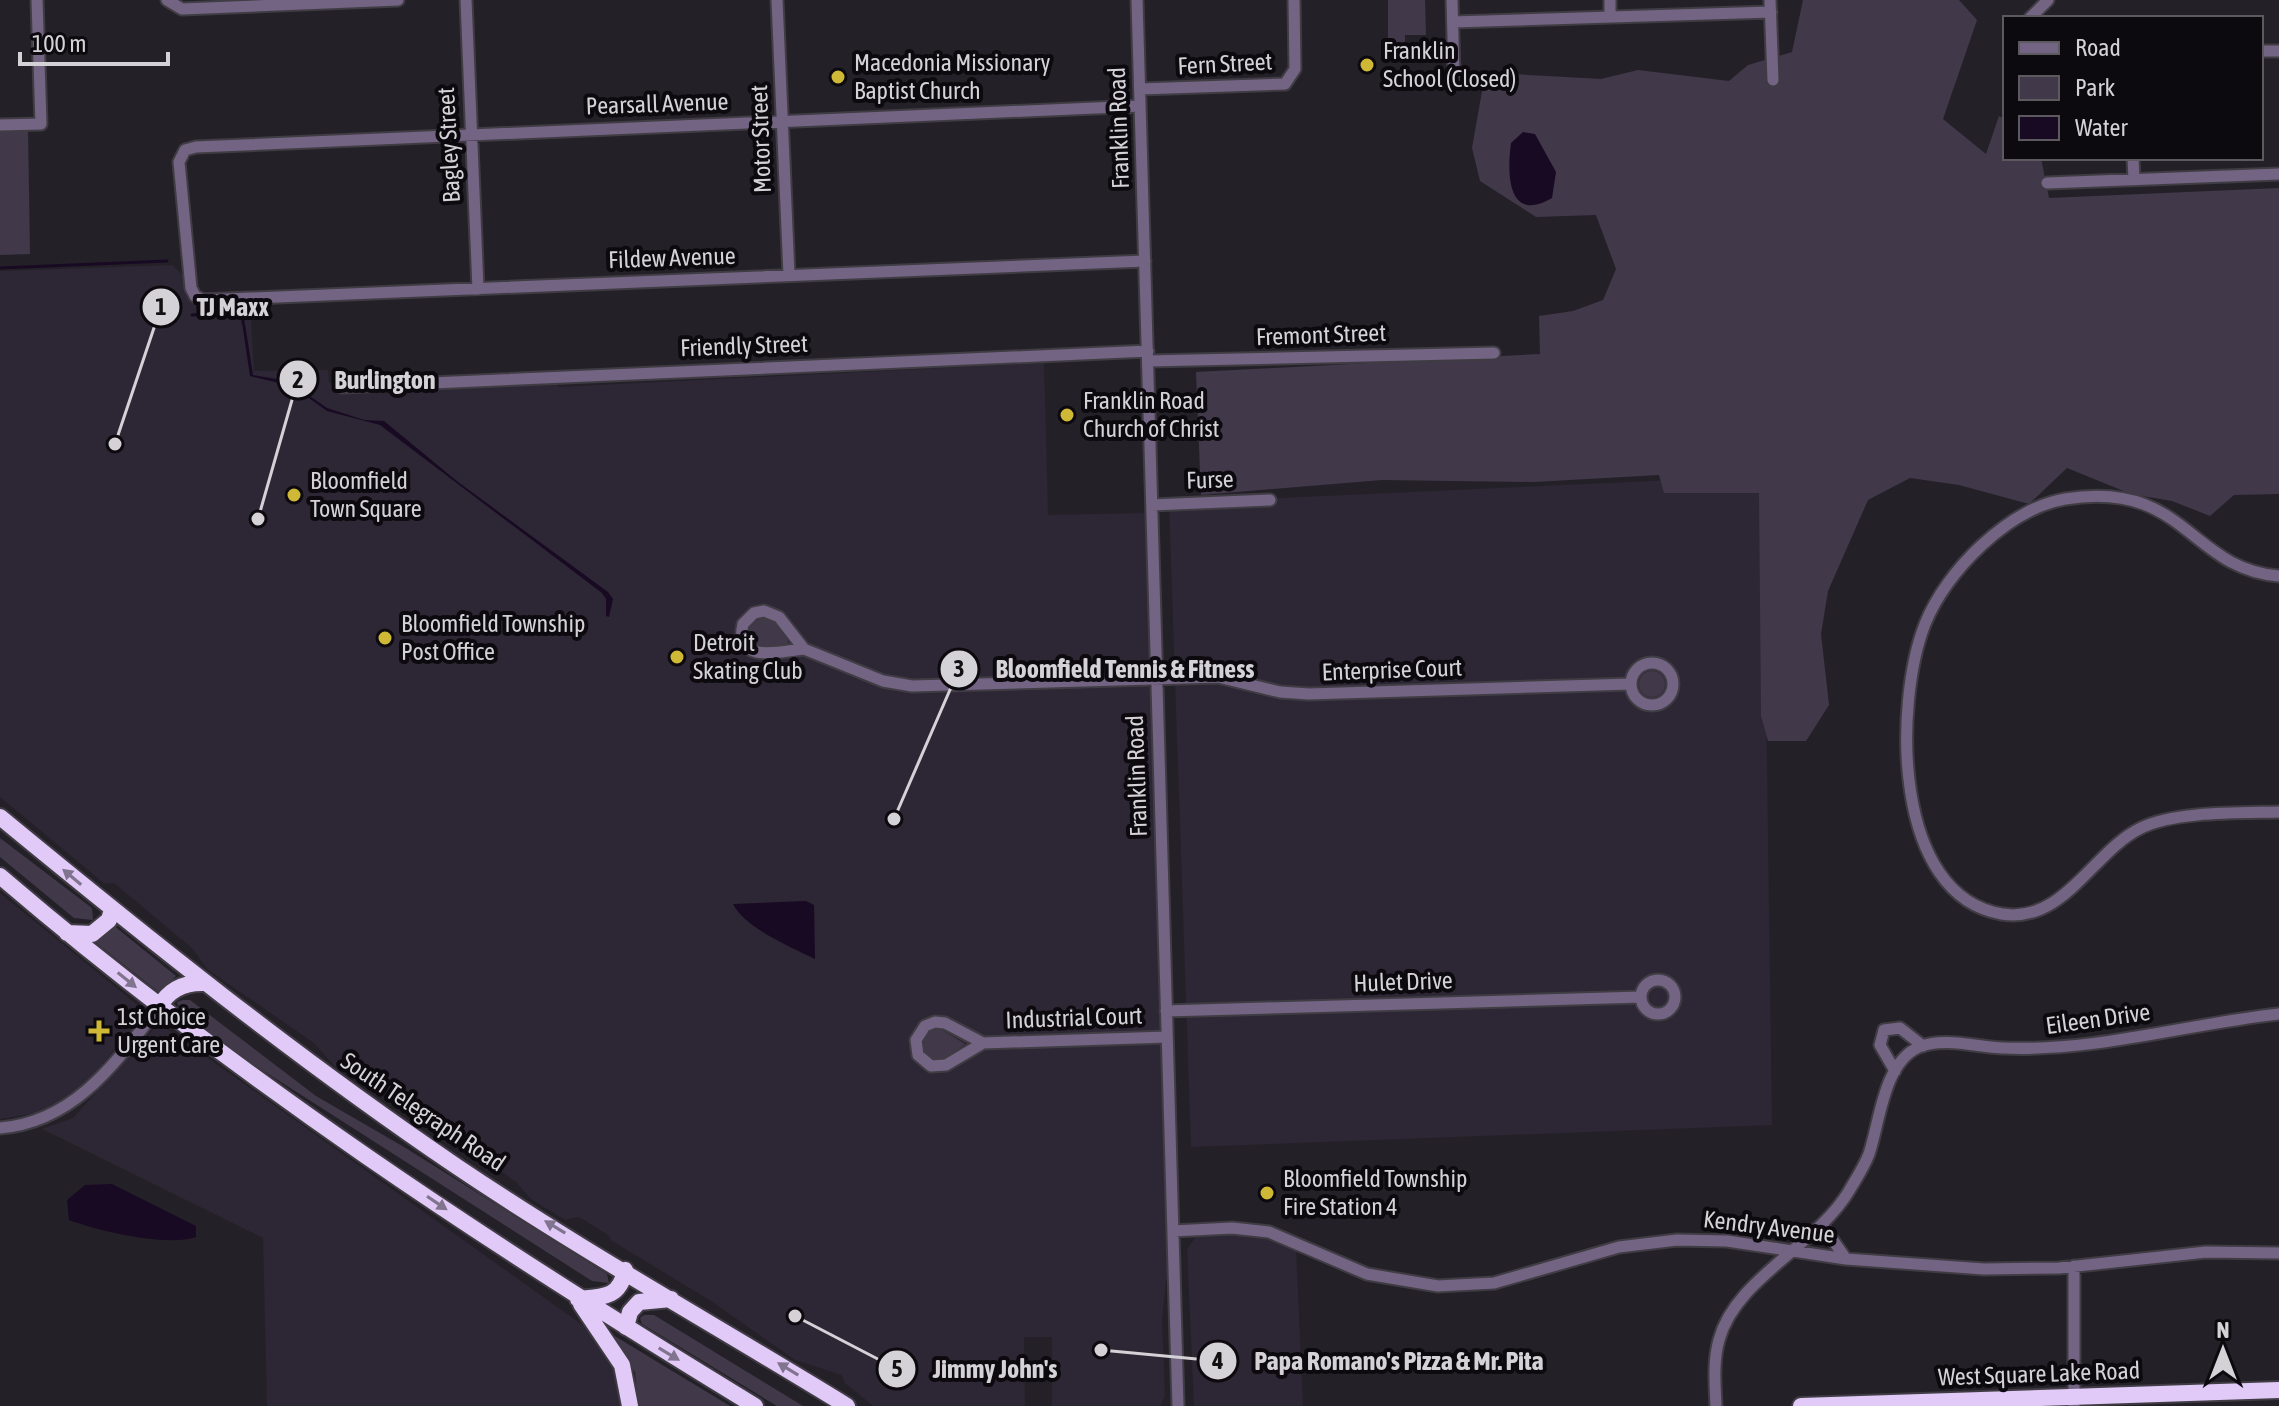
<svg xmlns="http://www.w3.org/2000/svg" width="2279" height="1406" font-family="'Asap Condensed',sans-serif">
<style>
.built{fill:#2d2634}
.green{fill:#41384a}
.water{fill:#180a23}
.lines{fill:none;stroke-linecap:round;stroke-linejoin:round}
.stream{stroke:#180a23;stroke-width:3}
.minor-casing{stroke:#403c44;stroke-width:15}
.highway-casing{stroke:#403c44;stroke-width:20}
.minor{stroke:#746483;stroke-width:11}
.highway{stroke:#e1caf8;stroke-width:16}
.oneway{fill:#81748f}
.poi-dot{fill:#d0b837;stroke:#0c0a0e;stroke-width:3}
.labels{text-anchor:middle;stroke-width:8;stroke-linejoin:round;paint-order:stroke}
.poi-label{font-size:24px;fill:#d4d2d7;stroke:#0c0a0e;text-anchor:start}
.street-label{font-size:24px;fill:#d4d2d7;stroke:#0c0a0e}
.leader{fill:none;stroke:#d4d2d7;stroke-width:3}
.callout-dot{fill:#d4d2d7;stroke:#0c0a0e;stroke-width:3}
.mark-label{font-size:24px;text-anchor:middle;font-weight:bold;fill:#111}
.callout-label{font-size:26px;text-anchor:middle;font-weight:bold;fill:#d4d2d7;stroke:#0c0a0e;stroke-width:8;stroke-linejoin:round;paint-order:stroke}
</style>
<rect width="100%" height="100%" fill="#242028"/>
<path class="built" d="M172 265 202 292 249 291 254 371 328 370 329 383 558 370V387L1044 363 1048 515 1148 513 1173 1279 1166 1280 1162 1320 1165 1396 1160 1406H1052V1337H1024L1025 1406H873L844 1382 842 1375 795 1360 711 1301 612 1241 608 1235 579 1217 565 1220 531 1199 516 1182 371 1078 336 1068 314 1043 207 969 193 949 114 883 105 884 0 797V271Z
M1763 476 1772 1125 1191 1147 1169 503Z
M0 893 146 1012 93 1076 67 1098 37 1113 0 1119Z
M159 1023 584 1326 610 1354 622 1384V1406H267L263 1238 42 1129 73 1118Z
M1209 1234H1247L1274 1238 1296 1248 1303 1406H1194L1187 1249 1196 1237Z"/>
<path class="green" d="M1388 0H1425L1426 35H1405V44H1388Z
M1803 0H1959L1977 20 1943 119 1986 154 1999 116 2005 119V158H2041L2049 198 2279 188V494L2234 495 2210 516 2172 501 2131 494 2067 468 2029 504 1959 485 1910 478 1868 500 1828 591 1821 634 1829 705 1806 741H1768L1761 716 1759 493H1664L1659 475 1534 482 1382 480 1201 495 1196 372 1540 354 1539 316 1573 311 1603 300 1616 269 1596 215 1536 217 1480 181 1472 148 1484 80 1512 74 1601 79 1638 70 1729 81 1748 65 1792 52Z
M28 130 30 254 0 255V131Z
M765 616C776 620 789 633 788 645L757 649 750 643 749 625Z
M1639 684a13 13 0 1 1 26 0a13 13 0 1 1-26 0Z
M0 838 92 908 93 920 74 918 0 857Z
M113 925 176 976 160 993 95 942Z
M183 1000H190L316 1096 404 1147 607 1274 609 1283 592 1281 231 1050 180 1011 177 1002Z
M937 1027 965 1044 943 1060 930 1059C918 1048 920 1032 937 1027Z
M644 1315H654L803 1406H777L642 1324 640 1318Z
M604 1330 613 1335 730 1406H638L635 1372Z"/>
<path class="water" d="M1523 132 1535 134 1556 172 1552 198C1507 224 1507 173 1511 143Z
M242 322 245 324 253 375 288 381 327 408 364 420 384 421 458 482 608 592 613 599 609 617 606 616V599L602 593 380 425 327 411 292 386 250 376Z
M806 901 814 905 815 959C791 947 745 928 733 904Z
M112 1184 196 1226V1237C167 1247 98 1231 69 1220L67 1200 85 1185Z"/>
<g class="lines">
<path class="stream" d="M0 268 167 261
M192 315 243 312V323"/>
<defs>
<path id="minor" d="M167 0 182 9 398 0
M466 0 478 289
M777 0 789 275
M1137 0 1178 1406
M1452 0 1454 76
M1610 0V17
M1770 0 1773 80
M2030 18 2048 0
M1453 22 1771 12
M2261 51H2279
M1140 89 1285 84 1295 69 1294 0
M1140 106 196 147 185 150 179 162 191 288 195 296 203 300 1145 261
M0 125 41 124 37 0
M2133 158 2134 180
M2047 183 2279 174
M1148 361 1494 353
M342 387 1148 351
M1152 505 1270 500
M2279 576C2189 569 2185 479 2065 499 2008 509 1946 571 1925 624 1894 703 1892 896 2002 914 2064 924 2093 851 2141 828 2175 811 2240 813 2279 812
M764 611 779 617 804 649C781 651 733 665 743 624L754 613Z
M804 649 883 681 912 686 1218 677 1280 692 1309 694 1631 684
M1631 684a21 21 0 1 1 42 0a21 21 0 1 1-42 0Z
M1641 997a17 17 0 1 1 34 0a17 17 0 1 1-34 0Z
M1166 1011 1641 997
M935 1022 945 1023 983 1043 946 1065 931 1066 918 1055 916 1040 925 1026Z
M983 1043 1167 1037
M1895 1071 1880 1045 1884 1030 1900 1028 1923 1046
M0 1128C75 1122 116 1062 159 1007
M1823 1226 1846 1259
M1173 1231 1232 1228 1269 1232 1367 1274 1438 1286 1494 1283 1619 1247 1677 1240 1727 1241 1846 1259 1984 1269 2059 1268 2206 1252 2279 1253
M2074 1266V1406
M1716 1406C1715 1384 1713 1361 1719 1340 1735 1279 1816 1246 1849 1191 1856 1179 1864 1167 1869 1154 1880 1122 1883 1063 1919 1047 1944 1037 1977 1047 2003 1048 2096 1052 2187 1024 2279 1014"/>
<path id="highway" d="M0 817C148 939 297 1058 456 1166 582 1251 717 1326 847 1406
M0 876C234 1077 492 1246 755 1406
M67 933 92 934 109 920 112 909
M159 1007C169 989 185 982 205 983
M578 1299C603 1297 620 1298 625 1270
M581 1304 622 1365 630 1406
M626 1327 630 1312 639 1302 671 1299
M1801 1406 2279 1390"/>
</defs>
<use href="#minor" class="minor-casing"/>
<use href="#highway" class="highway-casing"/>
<use href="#minor" class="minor"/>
<use href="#highway" class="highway"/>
</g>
<defs><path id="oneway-solid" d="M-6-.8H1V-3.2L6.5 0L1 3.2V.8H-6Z" transform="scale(2)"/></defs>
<g class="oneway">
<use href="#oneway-solid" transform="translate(72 877) rotate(-140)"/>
<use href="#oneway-solid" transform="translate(127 980) rotate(39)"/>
<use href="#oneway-solid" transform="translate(437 1203) rotate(34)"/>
<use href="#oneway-solid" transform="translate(555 1227) rotate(-149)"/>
<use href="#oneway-solid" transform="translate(669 1354) rotate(31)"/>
<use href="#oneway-solid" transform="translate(788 1369) rotate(-149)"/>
</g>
<g class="poi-dot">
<circle cx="1367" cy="65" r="8"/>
<circle cx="838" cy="77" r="8"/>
<circle cx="1067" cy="415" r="8"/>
<circle cx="294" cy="495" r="8"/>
<circle cx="385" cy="638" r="8"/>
<circle cx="677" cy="657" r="8"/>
<path d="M95 1019h8v8h8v8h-8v8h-8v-8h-8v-8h8z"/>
<circle cx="1267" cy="1193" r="8"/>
</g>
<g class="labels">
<g class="poi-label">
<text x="1383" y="59">Franklin<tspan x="1383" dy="28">School (Closed)</tspan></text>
<text x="854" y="71">Macedonia Missionary<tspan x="854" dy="28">Baptist Church</tspan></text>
<text x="1083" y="409">Franklin Road<tspan x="1083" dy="28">Church of Christ</tspan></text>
<text x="310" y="489">Bloomfield<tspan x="310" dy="28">Town Square</tspan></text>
<text x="401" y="632">Bloomfield Township<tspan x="401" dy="28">Post Office</tspan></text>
<text x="693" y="651">Detroit<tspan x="693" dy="28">Skating Club</tspan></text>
<text x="117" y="1025">1st Choice<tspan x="117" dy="28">Urgent Care</tspan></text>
<text x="1283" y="1187">Bloomfield Township<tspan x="1283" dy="28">Fire Station 4</tspan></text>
</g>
<g class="street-label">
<text transform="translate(1225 64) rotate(-3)" y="8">Fern Street</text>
<text transform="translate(657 104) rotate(-2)" y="8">Pearsall Avenue</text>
<text transform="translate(1119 128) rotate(-92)" y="8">Franklin Road</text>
<text transform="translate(761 139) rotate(-92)" y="8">Motor Street</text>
<text transform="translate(449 145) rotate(-93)" y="8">Bagley Street</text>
<text transform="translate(672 258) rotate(-2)" y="8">Fildew Avenue</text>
<text transform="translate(1321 335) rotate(-2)" y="8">Fremont Street</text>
<text transform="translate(744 346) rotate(-2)" y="8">Friendly Street</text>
<text transform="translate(1210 480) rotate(-2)" y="8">Furse</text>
<text transform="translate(1392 670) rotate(-2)" y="8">Enterprise Court</text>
<text transform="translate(1137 776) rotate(-92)" y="8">Franklin Road</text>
<text transform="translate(1403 982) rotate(-2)" y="8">Hulet Drive</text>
<text transform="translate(1074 1018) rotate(-2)" y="8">Industrial Court</text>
<text transform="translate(2098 1019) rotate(-8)" y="8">Eileen Drive</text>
<text transform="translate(423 1112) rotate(34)" y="8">South Telegraph Road</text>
<text transform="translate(1769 1227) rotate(7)" y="8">Kendry Avenue</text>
<text transform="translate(2039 1374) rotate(-2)" y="8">West Square Lake Road</text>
</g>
</g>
<path class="leader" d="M115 444L161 307M258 519L298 379M894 819L959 669M1101 1350L1218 1361M795 1316L897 1369"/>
<g class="callout-dot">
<circle cx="115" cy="444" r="8"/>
<circle cx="258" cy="519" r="8"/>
<circle cx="894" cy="819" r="8"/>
<circle cx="1101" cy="1350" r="8"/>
<circle cx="795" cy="1316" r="8"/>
<circle cx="161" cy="307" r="20"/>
<circle cx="298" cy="379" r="20"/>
<circle cx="959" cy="669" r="20"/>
<circle cx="1218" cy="1361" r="20"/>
<circle cx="897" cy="1369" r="20"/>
</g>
<g class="mark-label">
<text x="161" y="315">1</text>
<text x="298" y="388">2</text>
<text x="959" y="677">3</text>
<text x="1218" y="1369">4</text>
<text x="897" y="1377">5</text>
</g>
<g class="callout-label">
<text x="233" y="316">TJ Maxx</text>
<text x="385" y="389">Burlington</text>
<text x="1125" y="678">Bloomfield Tennis &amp; Fitness</text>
<text x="1399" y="1370">Papa Romano's Pizza &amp; Mr. Pita</text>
<text x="995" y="1378">Jimmy John's</text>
</g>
<rect x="2003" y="16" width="260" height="144" fill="#0c0a0e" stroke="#5c5a5e" stroke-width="2"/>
<rect x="2019" y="42" width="40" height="12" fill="#746483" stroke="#5c5a5e" stroke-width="2"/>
<text x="2075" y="56" font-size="24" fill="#d4d2d7">Road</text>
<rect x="2019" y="76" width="40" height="24" fill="#41384a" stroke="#5c5a5e" stroke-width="2"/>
<text x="2075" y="96" font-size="24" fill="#d4d2d7">Park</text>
<rect x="2019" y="116" width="40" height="24" fill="#180a23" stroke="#5c5a5e" stroke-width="2"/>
<text x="2075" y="136" font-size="24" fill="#d4d2d7">Water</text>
<g transform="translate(2223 1350)" stroke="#0c0a0e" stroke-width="6" paint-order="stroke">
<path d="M0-6L14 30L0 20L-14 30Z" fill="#d4d2d7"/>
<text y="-12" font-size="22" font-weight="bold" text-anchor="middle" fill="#d4d2d7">N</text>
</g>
<path d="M20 52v12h148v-12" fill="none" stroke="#d4d2d7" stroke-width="4"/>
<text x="32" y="52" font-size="24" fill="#d4d2d7" stroke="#0c0a0e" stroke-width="6" paint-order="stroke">100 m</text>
</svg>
